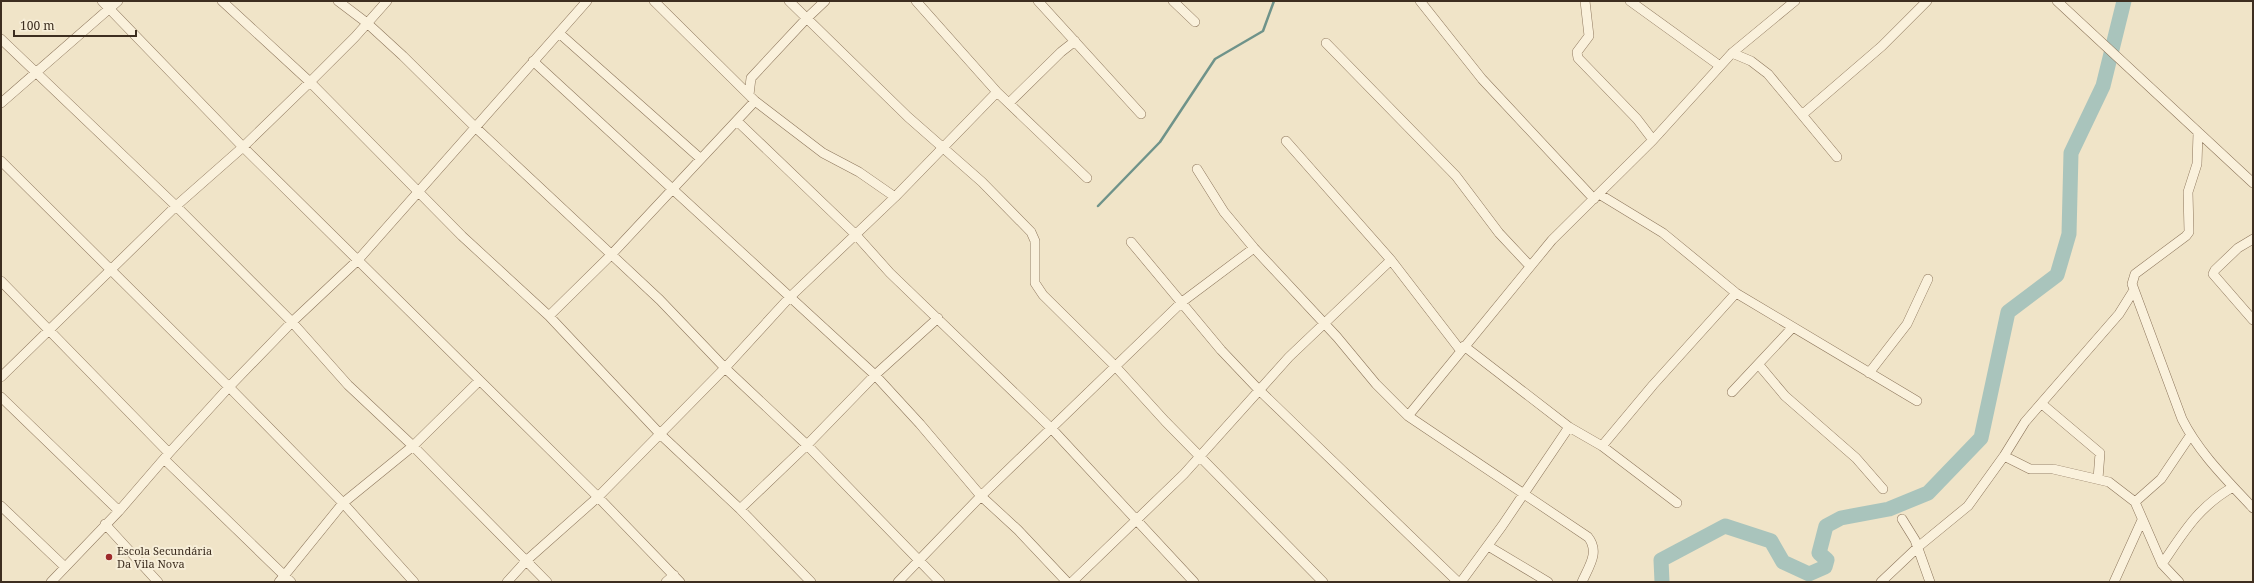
<svg xmlns="http://www.w3.org/2000/svg" width="2254" height="583" font-family="'Noto Serif',serif">
<style>
.lines{fill:none;stroke-linecap:round;stroke-linejoin:round}
.stream{stroke:#6f938a;stroke-width:2.5}
.river{stroke:#a9c4bc;stroke-width:15}
.minor-casing{stroke:#8d765c;stroke-width:10}
.minor{stroke:#faf1dc;stroke-width:9}
.poi-dot{fill:#9e2a2b;stroke:#f7eed8;stroke-width:1.5}
.labels{text-anchor:middle;stroke-width:4;stroke-linejoin:round;paint-order:stroke}
.poi-label{font-size:11px;fill:#3d2e20;stroke:#f7eed8;text-anchor:start}
</style>
<rect width="100%" height="100%" fill="#f0e4c8"/>
<g class="lines">
<path class="stream" d="M1098 206 1160 142 1215 59 1263 31 1274 1"/>
<path class="river" d="M1662 582 1661 560 1725 526 1771 541 1783 562 1809 574 1825 567 1827 560 1819 553 1826 526 1841 518 1889 509 1928 493 1981 438 2008 312 2057 275 2069 234 2071 153 2103 86 2124 1"/>
<defs>
<path id="minor" d="M102 1 243 147 598 497 680 582
M222 1 310 82 462 236 549 316 661 435 740 509 811 582
M338 1 367 23 403 56 475 127 660 300 725 368 807 445 875 375 938 318
M654 1 755 101 823 153 859 172 895 197 997 92
M789 1 908 117 982 182 1031 232 1035 241V283L1043 295 1115 366 1165 421 1323 582
M916 1 997 92 1087 178
M1038 1 1141 114
M1173 1 1195 22
M1420 1 1482 79 1594 199
M1585 1 1589 36 1577 52 1578 58 1637 119 1653 140
M1630 1 1720 66
M2057 1 2253 183
M559 33 701 159
M1 39 176 206 292 322 348 385 413 446 547 582
M1326 43 1456 176 1499 233 1529 265
M1732 53 1751 61 1768 74 1837 157
M533 61 875 375 920 424 981 496 1018 530 1067 582
M749 95 751 78 806 19 825 1
M1 103 118 1
M1009 103 1061 52 1075 41
M1803 114 1882 46 1927 1
M737 121 856 235 890 273 1052 429 1194 582
M2198 133 2197 164 2188 192 2189 232 2186 236 2135 274 2132 284 2182 419C2199 453 2227 480 2253 508
M1286 141 1391 260
M1 161 229 387 343 503 414 582
M1197 169 1224 212 1254 248 1337 337 1376 384 1408 416 1552 240 1653 140 1732 53 1795 1
M1599 194 1663 233 1736 293 1917 401
M2253 239 2238 248 2215 270 2213 274 2253 320
M1131 242 1221 350 1259 390 1458 582
M1 281 169 453
M549 316 611 255 755 101
M1464 346 1569 427 1602 446 1677 503
M1759 365 1785 396 1856 458 1883 489
M1869 373 1907 324 1928 279
M1 377 176 206 243 147 310 82 355 37 387 1
M1732 392 1792 328
M1 397 119 511
M2042 404 2100 453 2098 479
M1408 416 1588 537C1600 552 1589 566 1582 582
M1602 446 1653 385 1736 293
M2004 456 2030 469H2053L2109 482 2135 502 2162 564 2179 582
M164 459 291 582
M2135 502 2161 479 2190 436
M1 506 65 567
M740 509 807 445 940 582
M1902 519 1915 540 1930 582
M105 524 158 582
M1488 546 1548 582
M2162 564C2184 532 2198 507 2233 487
M51 582 119 511 169 453 229 387 292 322 358 260 587 1
M279 582 343 503 413 446 479 381
M507 582 527 560 598 497 725 368 789 298 895 197
M666 582 674 575
M898 582 981 496 1182 302 1254 248
M1072 582 1184 474 1289 357 1391 260 1461 351
M1461 582 1502 526 1569 427
M1881 582 1918 547 1968 506 2004 456 2025 422 2119 314 2134 290
M2114 582 2142 520"/>
</defs>
<use href="#minor" class="minor-casing"/>
<use href="#minor" class="minor"/>
</g>
<circle class="poi-dot" cx="109" cy="557" r="4"/>
<g class="labels">
<g class="poi-label">
<text x="117" y="555">Escola Secundária<tspan x="117" dy="13">Da Vila Nova</tspan></text>
</g>
</g>
<rect width="2254" height="583" fill="none" stroke="#3d2e20" stroke-width="4"/>
<path d="M14 30v6h122v-6" fill="none" stroke="#3d2e20" stroke-width="2"/>
<text x="20" y="30" font-size="12" fill="#3d2e20" stroke="#f7eed8" stroke-width="3" paint-order="stroke">100 m</text>
</svg>
